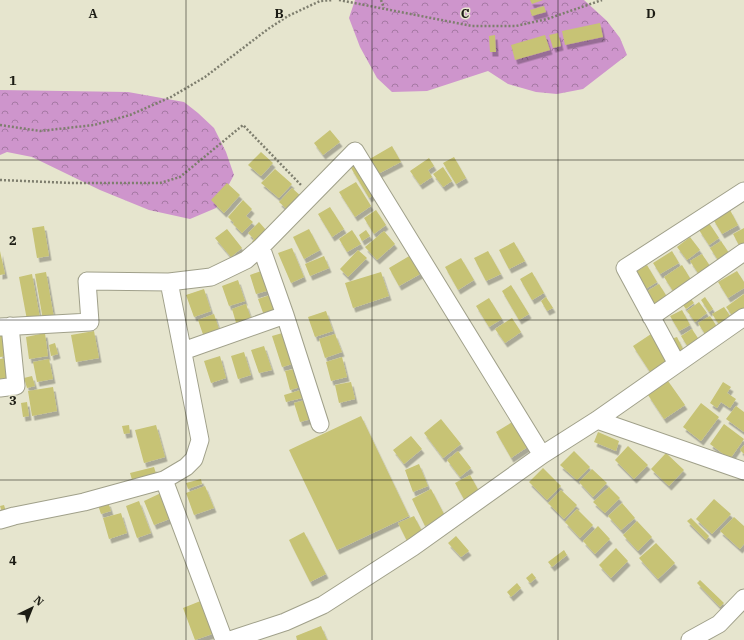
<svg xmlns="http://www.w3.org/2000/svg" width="744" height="640" font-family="'IBM Plex Serif',serif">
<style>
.forest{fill:url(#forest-crowns)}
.building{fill:#c7c374;filter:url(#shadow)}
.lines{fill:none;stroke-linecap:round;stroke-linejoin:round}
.minor-casing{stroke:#a0a08a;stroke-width:19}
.path{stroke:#7e7e6e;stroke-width:2.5;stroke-dasharray:2 2;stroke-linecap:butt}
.minor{stroke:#fff;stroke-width:17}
.grid{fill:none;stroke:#1c1c14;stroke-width:1;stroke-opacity:0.55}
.grid-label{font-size:13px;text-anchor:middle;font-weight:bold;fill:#1c1c14;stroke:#e6e5ce;stroke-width:3;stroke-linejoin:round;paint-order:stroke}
</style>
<defs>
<pattern id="forest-crowns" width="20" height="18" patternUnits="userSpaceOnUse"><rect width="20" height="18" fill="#ce95cc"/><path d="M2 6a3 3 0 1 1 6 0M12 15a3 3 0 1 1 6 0" fill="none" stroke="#a679a4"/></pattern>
<filter id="shadow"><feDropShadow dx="2.5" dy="4.5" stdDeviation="0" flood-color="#0004"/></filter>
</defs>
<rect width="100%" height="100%" fill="#e6e5ce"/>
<path class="forest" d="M355 0H584L607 21 620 38 627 55 583 89 557 94 536 92 508 84 488 71 427 91 392 92 377 78 360 47 349 18Z
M0 90 128 92 184 102 198 113 214 128 226 152 234 175 216 208 190 219 149 210 100 190 32 157 7 152 0 155Z"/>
<path class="building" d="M530 0H543L532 4Z
M544 6 546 12 532 16 530 10Z
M600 23 603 37 565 45 562 31Z
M558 33 561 46 553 48 549 35Z
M495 35 496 52H490L489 36Z
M545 35 550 50 515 60 511 45Z
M330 130 340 142 323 155 314 143Z
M392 146 401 162 376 175 368 160Z
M261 152 273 163 261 176 248 165Z
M454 157 466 178 456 184 443 163Z
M429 158 434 166 428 170 432 177 420 185 410 171Z
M358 164 376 193 369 198 351 168Z
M443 167 452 181 443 187 433 174Z
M275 169 292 184 279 198 261 183Z
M356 182 371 206 355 217 339 192Z
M227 183 240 195 224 213 211 200Z
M292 188 303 198 290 212 279 202Z
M243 200 252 209 246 216 253 222 242 233 233 224 234 223 228 217Z
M330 207 344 229 332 237 318 214Z
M376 210 386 225 374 234 364 218Z
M730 210 738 225 722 234 713 219Z
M259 222 266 230 258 248 252 242 254 239 248 233Z
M709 223 719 238 709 245 699 230Z
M44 226 49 256 37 258 32 228Z
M744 228V245L740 247 733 234Z
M227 229 242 248 231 257 215 238Z
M309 229 320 250 304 259 293 237Z
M352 230 361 244 347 252 339 239Z
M366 230 370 236 362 241 359 235Z
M384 231 395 244 377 260 365 247Z
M690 237 700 250 687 260 677 247Z
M721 241 731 256 720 263 710 248Z
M514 242 525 261 509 269 499 250Z
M292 248 304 277 291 283 278 253Z
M358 250 367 258 348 277 340 269Z
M0 251 5 274 0 275Z
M488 251 501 274 486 281 474 258Z
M672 251 679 263 660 274 653 263Z
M702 254 712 269 700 276 690 261Z
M411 255 422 273 399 286 389 268Z
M324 256 329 268 310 276 305 264Z
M461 258 474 280 458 290 445 267Z
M647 265 657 282 644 290 634 273Z
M682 265 693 283 675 294 664 277Z
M264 270 270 290 256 294 250 275Z
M737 271 744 282V288L728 298 718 282Z
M46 272 54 318 43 320 35 274Z
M381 272 389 296 353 308 345 283Z
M532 272 544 293 532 300 520 279Z
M32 274 40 318 27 320 19 277Z
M238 280 245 301 229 306 222 286Z
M659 284 669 300 654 309 644 293Z
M511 285 529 314 519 320 502 291Z
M204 289 211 311 194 317 186 295Z
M273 294 279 314 265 318 258 299Z
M744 294V310L734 318 726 307Z
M546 297 553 308 547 311 541 301Z
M705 297 713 309 709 312 701 300Z
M489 298 502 319 489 327 476 306Z
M691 299 694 303 686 309 683 305Z
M699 302 707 313 695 322 687 311Z
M246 304 252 321 237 326 232 309Z
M724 307 733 320 721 327 712 314Z
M682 310 690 325 679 331 670 316Z
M326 311 333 331 315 337 308 317Z
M214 314 221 335 205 340 198 320Z
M710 316 719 330 707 337 698 323Z
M512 318 521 332 505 343 495 329Z
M692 329 701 343 690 350 681 336Z
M94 331 99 358 76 362 71 335Z
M286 332 296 363 282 367 272 336Z
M45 333 48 356 29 359 26 337Z
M6 334 9 356 0 357V335Z
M335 334 342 352 325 358 319 339Z
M651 334 670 363 652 375 633 346Z
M677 337 684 351 679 354 671 339Z
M55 343 58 354 51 356 49 345Z
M264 346 272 370 259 373 251 350Z
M244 352 251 375 238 379 231 356Z
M220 356 226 378 211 383 204 361Z
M342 357 347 377 331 381 326 362Z
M6 358 9 377 0 379V359Z
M49 359 53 379 37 382 33 362Z
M299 368 304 386 290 390 285 371Z
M32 376 35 386 27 388 24 378Z
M668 381 685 405 664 419 648 395Z
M351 382 355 399 339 403 335 385Z
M723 382 731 387 727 393 736 399 730 408 721 402 717 408 710 403Z
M53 387 57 411 32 416 28 391Z
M304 389 306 397 286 402 284 395Z
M309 399 315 418 300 422 294 403Z
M27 402 29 416 23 417 21 403Z
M701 403 719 417 701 441 683 427Z
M736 406 744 412V432L726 419Z
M361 416 409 516 337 550 289 450Z
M441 419 461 444 443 458 424 433Z
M514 421 529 446 511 458 496 432Z
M724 424 744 439 730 459 710 444Z
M129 425 130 433 124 434 122 426Z
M156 425 165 457 144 463 135 430Z
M598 432 619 441 616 451 594 442Z
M411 436 422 449 404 464 393 450Z
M744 445V454L740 450Z
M628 446 648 465 634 479 615 460Z
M458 451 471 468 460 477 447 460Z
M574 451 590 467 577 480 560 465Z
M666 453 684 470 669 486 651 469Z
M419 464 428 486 413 492 405 470Z
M154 467 157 477 133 483 130 473Z
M543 468 561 486 547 500 529 482Z
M592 469 607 483 593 497 579 482Z
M470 475 480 493 465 501 455 483Z
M201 479 202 484 188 489 186 483Z
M205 486 214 508 194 515 186 493Z
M609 487 620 498 605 513 593 502Z
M431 489 445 516 425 526 412 499Z
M561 490 577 505 564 519 548 503Z
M161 493 172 518 154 525 144 501Z
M714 499 731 514 712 534 696 519Z
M139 501 151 533 137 538 126 506Z
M108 502 111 511 101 514 98 505Z
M622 503 635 518 621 530 608 516Z
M4 505 7 515 3 516 0 506Z
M577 509 593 525 580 538 565 522Z
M121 513 127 533 109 539 103 518Z
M414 516 424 535 408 543 398 523Z
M734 517 744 526V544L740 549 720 531Z
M691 518 709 536 706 540 687 521Z
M637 521 652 537 638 551 623 535Z
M598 526 610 539 595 554 583 541Z
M304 532 326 574 310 582 289 540Z
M456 536 469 551 461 557 448 543Z
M656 543 675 563 658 579 639 558Z
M616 548 628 561 611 578 599 565Z
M564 550 567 555 552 567 548 562Z
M532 573 536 578 530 583 526 578Z
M700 580 724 603 720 607 697 583Z
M517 583 521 588 511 597 507 592Z
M203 600 215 633 195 640 183 608Z
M321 626 327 640H297L296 636Z"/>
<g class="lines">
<defs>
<path id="minor" d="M261 247 285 315 320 424
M651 317 744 252
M0 327 90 322 87 281 169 282 211 277 246 260 261 247 355 151 542 455
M183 351 285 315
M677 364 625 268 744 191
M0 388 16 386 10 326
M597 420 744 471
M164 480 224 640
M0 520 14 516 84 502 164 480 186 467 194 459 200 440 169 282
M230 640 285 622 323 605 413 547 542 455 597 420 744 317
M690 640 719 624 744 598"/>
</defs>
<use href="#minor" class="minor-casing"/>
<path class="path" d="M339 0 472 26H516L547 19 602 0
M381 0 384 8
M0 125 40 131 94 125 130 115 171 97 205 77 268 29 288 16 320 1 333 0
M0 180 72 183H160L180 177 243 125 301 185"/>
<use href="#minor" class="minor"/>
</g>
<path class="grid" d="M186 0V640M372 0V640M558 0V640M0 160H744M0 320H744M0 480H744"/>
<g class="grid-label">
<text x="93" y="18">A</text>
<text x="279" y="18">B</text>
<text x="465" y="18">C</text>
<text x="651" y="18">D</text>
<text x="13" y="85">1</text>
<text x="13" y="245">2</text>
<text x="13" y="405">3</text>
<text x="13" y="565">4</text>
</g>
<g transform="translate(32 608) rotate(43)" stroke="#e6e5ce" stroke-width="3" paint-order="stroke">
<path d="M0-3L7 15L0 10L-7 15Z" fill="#1c1c14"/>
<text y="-6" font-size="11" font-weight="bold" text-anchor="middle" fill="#1c1c14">N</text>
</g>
</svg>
